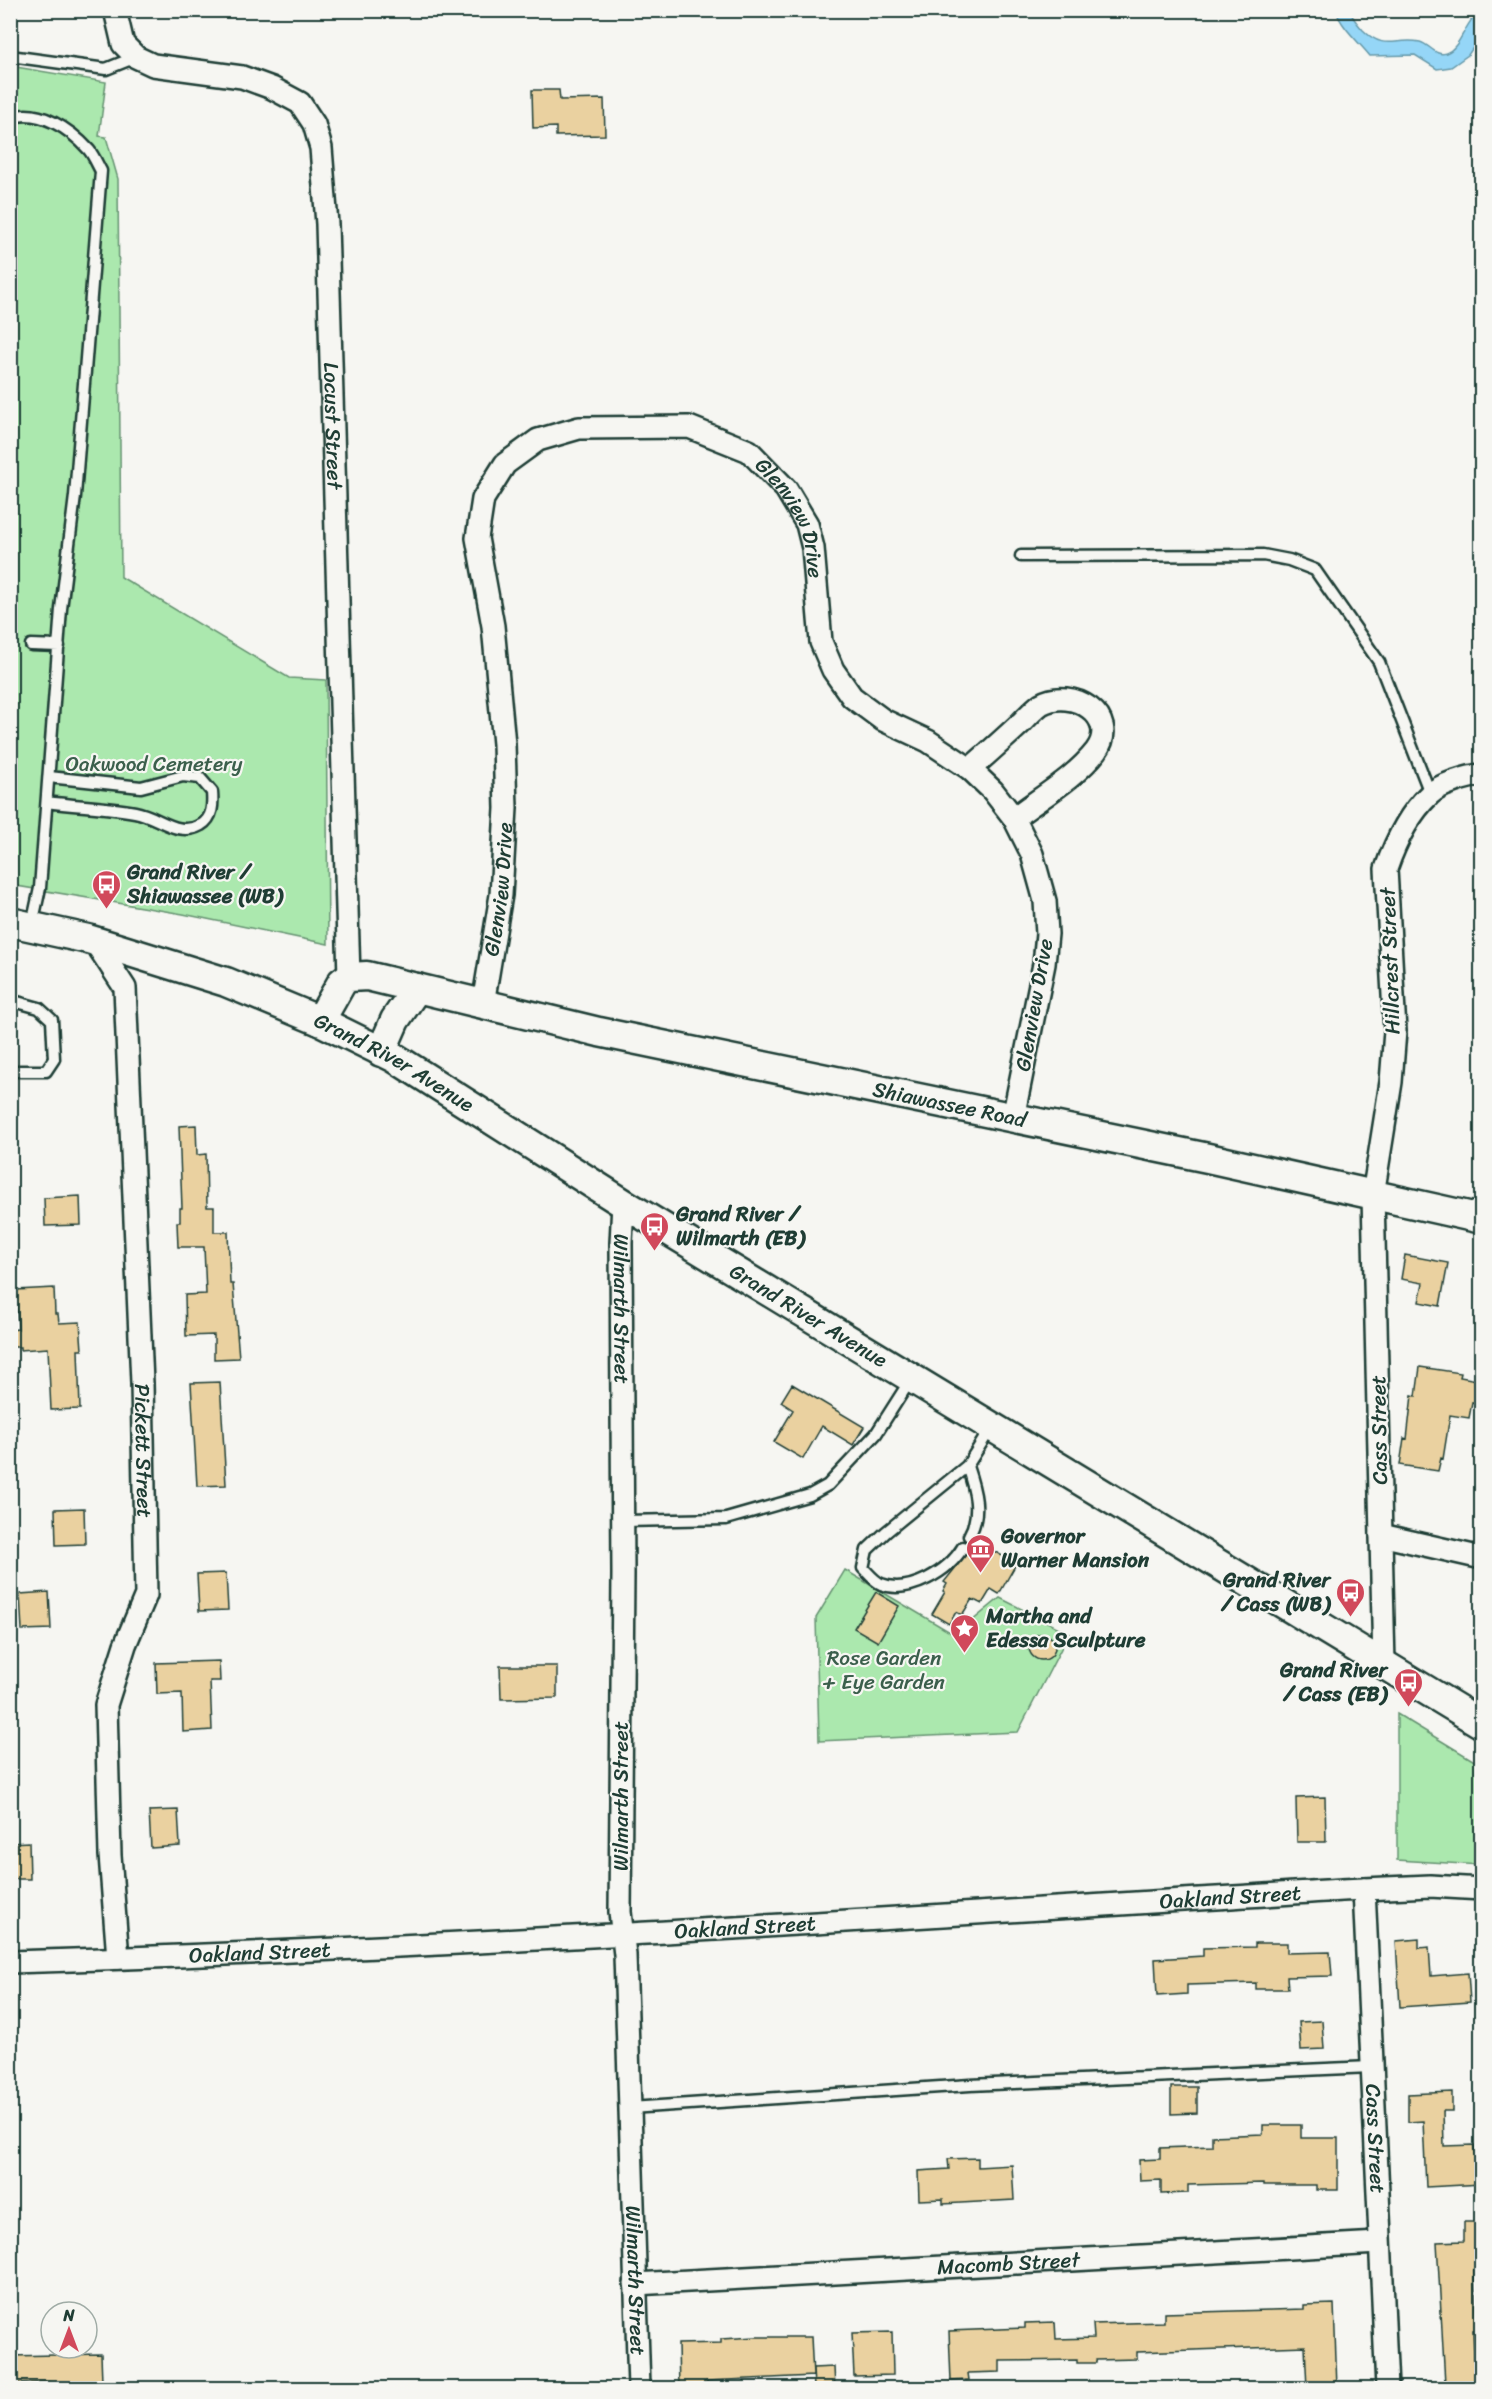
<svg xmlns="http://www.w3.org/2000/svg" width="1492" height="2399" font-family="Sriracha,sans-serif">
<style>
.green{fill:#abe8ae;stroke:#659271;stroke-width:1.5}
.water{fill:#95d6f7;stroke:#6699a9;stroke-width:1.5}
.building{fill:#ead1a0;stroke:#1f3d34;stroke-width:1.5}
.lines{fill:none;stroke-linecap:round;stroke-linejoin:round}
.lane-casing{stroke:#1f3d34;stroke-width:15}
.street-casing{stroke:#1f3d34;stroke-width:26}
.secondary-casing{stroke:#1f3d34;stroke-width:33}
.lane{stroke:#f6f6f2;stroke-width:10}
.street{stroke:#f6f6f2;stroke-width:21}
.secondary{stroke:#f6f6f2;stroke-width:28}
.labels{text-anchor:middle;stroke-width:4.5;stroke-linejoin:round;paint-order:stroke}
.street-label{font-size:21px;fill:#1f3d34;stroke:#f6f6f2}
.park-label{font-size:21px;fill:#3b5f4c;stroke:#f6f6f2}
.poi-label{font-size:21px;font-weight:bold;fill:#1f3d34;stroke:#f6f6f2;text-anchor:start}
</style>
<rect width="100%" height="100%" fill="#f6f6f2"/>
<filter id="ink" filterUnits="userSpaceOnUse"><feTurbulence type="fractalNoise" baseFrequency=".0167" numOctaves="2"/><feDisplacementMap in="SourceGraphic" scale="12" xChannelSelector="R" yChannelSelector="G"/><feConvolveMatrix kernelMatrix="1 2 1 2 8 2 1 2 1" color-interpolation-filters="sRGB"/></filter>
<g filter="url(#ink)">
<path class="green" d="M10 66 106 82 99 136 106 137 118 179 121 577 289 678 326 680 328 944 183 914 11 885Z
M845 1570 955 1635 1000 1598 1069 1633 1018 1732 819 1741 816 1618Z
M1397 1714 1481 1765V1865L1397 1860Z"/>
<path class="water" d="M1336 11H1350C1352 18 1358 24 1363 30 1385 52 1396 37 1420 42 1429 44 1436 57 1446 53 1461 48 1465 20 1481 11V36L1468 55 1451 67 1437 69 1415 55 1370 56C1359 42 1342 28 1336 11Z"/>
<path class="building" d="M532 90H559L560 100 604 99 605 135 556 136V127L533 128Z
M196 1125 197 1155 206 1154 207 1207H214V1232H228L230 1284H233L239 1358 214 1359V1335L186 1336 185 1295 206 1294 204 1247H178L177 1222H180V1208H182L179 1126Z
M80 1196 81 1225 45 1226 44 1198Z
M1405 1255 1448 1263 1440 1306 1419 1302 1423 1283 1401 1279Z
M54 1288 55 1314H58L59 1323 80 1322 82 1350H78L80 1409 51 1410 48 1348 20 1350V1347H10V1330L18 1329 16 1290Z
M1420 1367 1461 1373 1460 1377 1482 1381V1404L1472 1402 1469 1418 1450 1415 1443 1459 1441 1458 1438 1471 1400 1465 1404 1438 1407 1439 1412 1395 1416 1396Z
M220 1382 226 1485 197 1486 191 1383Z
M792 1384 864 1427 853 1445 822 1426 803 1459 774 1442 793 1410 781 1402Z
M84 1508 85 1544 56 1545 55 1509Z
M975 1540 1016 1564 999 1594 991 1589 982 1604 972 1599 962 1615 956 1612 949 1624 932 1614 945 1592 943 1591 947 1584 944 1582 969 1551 970 1543Z
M226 1573 228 1610 199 1611 197 1574Z
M49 1592 51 1629 22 1630 20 1594Z
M876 1592 899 1606 878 1642 854 1628Z
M1029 1647a13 13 0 1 1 26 0a13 13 0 1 1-26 0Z
M219 1661 220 1681H210L212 1730 183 1732 182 1693 157 1694 156 1663Z
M500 1666H557V1698L501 1699Z
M1325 1797 1326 1842H1297L1296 1798Z
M178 1810 180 1846 151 1848 149 1811Z
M29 1842 30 1879H10V1843Z
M1419 1939V1948L1429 1947 1431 1976 1468 1973 1470 2002 1400 2007 1396 1941Z
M1255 1943H1287V1953L1330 1952 1332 1976 1287 1977 1288 1989H1256V1983L1187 1985V1994L1157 1996 1155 1959 1203 1956V1948L1255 1947Z
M1322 2021 1324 2049 1301 2050 1299 2022Z
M1171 2087H1197V2113L1171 2114Z
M1452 2092V2111H1443L1444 2146 1474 2145 1475 2157H1482V2184L1426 2187 1423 2121 1408 2122V2094Z
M1263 2125H1301V2138H1338V2190H1316V2185H1263V2183L1188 2185V2193L1161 2194V2180L1140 2181 1139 2160 1160 2159V2148L1212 2146V2136L1263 2134Z
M978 2158V2167L1012 2165 1014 2200 943 2204V2199L919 2200 918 2171 949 2169 948 2159Z
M1464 2222H1482V2269H1474L1476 2330H1473L1475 2382 1445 2383 1437 2242 1464 2241Z
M1334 2304 1337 2388H1307L1305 2346 1137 2352V2359L1096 2360V2363H1077V2360L1000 2361V2372L968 2373 969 2380 951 2381 949 2331 1025 2328V2323L1055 2322 1056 2339 1094 2338 1093 2324 1164 2322V2313L1304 2309V2305Z
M892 2332 893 2375 854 2376 852 2333Z
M756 2337H811L813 2376 707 2381V2388H679L678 2344 721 2343V2339Z
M101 2354 102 2382H74V2388H51L50 2382 10 2384V2356Z
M834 2367 835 2388H814L813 2368Z"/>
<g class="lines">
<defs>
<path id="lane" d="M10 56 106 69 136 57
M10 118C39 107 71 130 89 150 94 156 97 164 101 171L75 496 61 609 40 888 32 925
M1021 556 1263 555 1289 560 1315 570 1379 662 1430 793
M31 645 59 646
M47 802C76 806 106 807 135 812 159 816 177 838 201 825 213 818 213 804 212 792L200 778 183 776 141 787 49 777
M10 1000 39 1008 52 1020 54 1059 46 1071H10
M967 1466C975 1490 982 1513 969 1536
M623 1521 726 1519 810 1495 828 1485 876 1434 911 1379
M963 1547C949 1571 909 1595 881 1584 874 1581 868 1573 863 1568L867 1550 886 1532 967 1466 991 1428
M630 2108 970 2085 1371 2067"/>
<g id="street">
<path id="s1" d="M115 10 123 44 136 57 153 65 242 77 272 88 300 103 314 124 321 148 327 224 349 977"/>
<path d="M970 769C987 754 1004 739 1021 723 1027 717 1034 709 1041 704 1072 686 1121 717 1096 751 1075 778 1041 797 1014 818"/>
<path id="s2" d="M95 942 125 988 142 1383 146 1595 125 1645 106 1705 110 1855 118 1958"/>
<path id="s3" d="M483 1004 501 895 506 808 504 744 493 626 477 538 483 499 505 464 538 440 579 428 689 427 749 451 786 489 807 524 813 548 821 642 833 670 852 697 883 720 928 741 970 769 993 791 1014 818 1032 854 1045 901 1047 934 1044 964 1013 1118"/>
<path id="s4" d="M623 1203 621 1243 623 1574 620 1912 625 1955 639 2388"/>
<path d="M1381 1535 1482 1558"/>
<path d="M1384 1665 1373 1195 1391 1082 1395 1031 1386 869C1395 843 1409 814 1429 795 1438 785 1468 776 1482 775"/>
<path id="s5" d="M1364 1889 1387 2388"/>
<path id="s6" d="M10 1962C455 1948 899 1918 1342 1890L1430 1886 1482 1889"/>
<path id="s7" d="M635 2284 1379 2243"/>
</g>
<g id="secondary">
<path id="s8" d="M10 922 88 939 226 982 320 1021 395 1058 623 1203 1482 1724"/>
<path id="s9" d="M320 1021 342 982 349 977 367 976 599 1032 1208 1158 1482 1219"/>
<path d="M381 1052 395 1020 417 988"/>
</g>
</defs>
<use href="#lane" class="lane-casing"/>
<use href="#street" class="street-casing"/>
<use href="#secondary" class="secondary-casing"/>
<use href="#lane" class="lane"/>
<use href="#street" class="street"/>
<use href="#secondary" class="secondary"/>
</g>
</g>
<defs>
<symbol id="bus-pin" viewBox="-11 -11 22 30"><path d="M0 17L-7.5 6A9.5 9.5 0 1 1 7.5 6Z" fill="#d1495b" stroke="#f6f6f2"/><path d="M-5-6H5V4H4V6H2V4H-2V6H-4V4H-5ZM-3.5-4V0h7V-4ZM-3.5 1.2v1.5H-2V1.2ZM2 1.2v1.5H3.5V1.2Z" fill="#fff"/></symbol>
<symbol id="museum-pin" viewBox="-11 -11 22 30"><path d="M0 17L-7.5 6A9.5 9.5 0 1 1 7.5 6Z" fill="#d1495b" stroke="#f6f6f2"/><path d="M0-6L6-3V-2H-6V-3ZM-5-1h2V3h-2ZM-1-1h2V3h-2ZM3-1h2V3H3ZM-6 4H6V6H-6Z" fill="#fff"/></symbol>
<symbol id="sight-pin" viewBox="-11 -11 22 30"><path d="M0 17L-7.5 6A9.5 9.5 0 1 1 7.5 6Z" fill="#d1495b" stroke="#f6f6f2"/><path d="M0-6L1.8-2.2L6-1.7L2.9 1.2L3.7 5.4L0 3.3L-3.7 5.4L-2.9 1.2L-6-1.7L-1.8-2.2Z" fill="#fff"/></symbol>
</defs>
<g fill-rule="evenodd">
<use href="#bus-pin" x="90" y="868" width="33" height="45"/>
<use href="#bus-pin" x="638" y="1210" width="33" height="45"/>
<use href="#museum-pin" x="964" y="1532" width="33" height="45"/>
<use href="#bus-pin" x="1334" y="1576" width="33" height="45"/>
<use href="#sight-pin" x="948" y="1612" width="33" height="45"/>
<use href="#bus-pin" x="1392" y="1666" width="33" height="45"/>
</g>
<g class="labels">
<g class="street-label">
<text dy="7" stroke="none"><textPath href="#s1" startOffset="554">Locust Street</textPath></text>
<text dy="7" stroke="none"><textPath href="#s3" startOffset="890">Glenview Drive</textPath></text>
<text dy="7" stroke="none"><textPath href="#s3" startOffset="116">Glenview Drive</textPath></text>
<text transform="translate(1390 961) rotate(-92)" y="7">Hillcrest Street</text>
<text transform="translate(1034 1005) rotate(-80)" y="7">Glenview Drive</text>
<text dy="7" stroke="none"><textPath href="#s8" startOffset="411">Grand River Avenue</textPath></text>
<text dy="7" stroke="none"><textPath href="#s9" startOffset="668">Shiawassee Road</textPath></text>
<text dy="7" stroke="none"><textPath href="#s4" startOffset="106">Wilmarth Street</textPath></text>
<text dy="7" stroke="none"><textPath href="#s8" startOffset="897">Grand River Avenue</textPath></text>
<text transform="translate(1379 1430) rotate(-91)" y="7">Cass Street</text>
<text dy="7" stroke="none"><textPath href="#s2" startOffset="518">Pickett Street</textPath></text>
<text transform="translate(621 1796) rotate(-90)" y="7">Wilmarth Street</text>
<text dy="7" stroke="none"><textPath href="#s6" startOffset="1222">Oakland Street</textPath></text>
<text dy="7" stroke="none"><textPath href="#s6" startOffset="736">Oakland Street</textPath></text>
<text dy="7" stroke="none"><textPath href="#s6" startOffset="250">Oakland Street</textPath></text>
<text dy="7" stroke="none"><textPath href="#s5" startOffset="250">Cass Street</textPath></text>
<text dy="7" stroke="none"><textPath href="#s7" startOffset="374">Macomb Street</textPath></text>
<text dy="7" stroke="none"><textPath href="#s4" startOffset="1078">Wilmarth Street</textPath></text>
</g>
<g class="park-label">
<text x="154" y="771">Oakwood Cemetery</text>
<text x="884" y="1665">Rose Garden<tspan x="884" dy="24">+ Eye Garden</tspan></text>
</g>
<g class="poi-label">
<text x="127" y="879">Grand River /<tspan x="127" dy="24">Shiawassee (WB)</tspan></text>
<text x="676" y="1221">Grand River /<tspan x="676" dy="24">Wilmarth (EB)</tspan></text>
<text x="1001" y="1543">Governor<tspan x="1001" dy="24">Warner Mansion</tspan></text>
<text x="1330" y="1587" text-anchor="end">Grand River<tspan x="1330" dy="24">/ Cass (WB)</tspan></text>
<text x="986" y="1623">Martha and<tspan x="986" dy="24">Edessa Sculpture</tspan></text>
<text x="1387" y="1677" text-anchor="end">Grand River<tspan x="1387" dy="24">/ Cass (EB)</tspan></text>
</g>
</g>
<rect width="1492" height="2399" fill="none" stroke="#f6f6f2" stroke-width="36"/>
<rect x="18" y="18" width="1456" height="2363" fill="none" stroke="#1f3d34" stroke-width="2" filter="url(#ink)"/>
<g transform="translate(69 2330)"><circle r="28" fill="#f6f6f2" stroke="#a0aca6" stroke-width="1.5"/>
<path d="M0-4.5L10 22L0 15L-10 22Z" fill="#d1495b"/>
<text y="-9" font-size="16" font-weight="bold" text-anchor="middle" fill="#1f3d34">N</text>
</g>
</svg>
